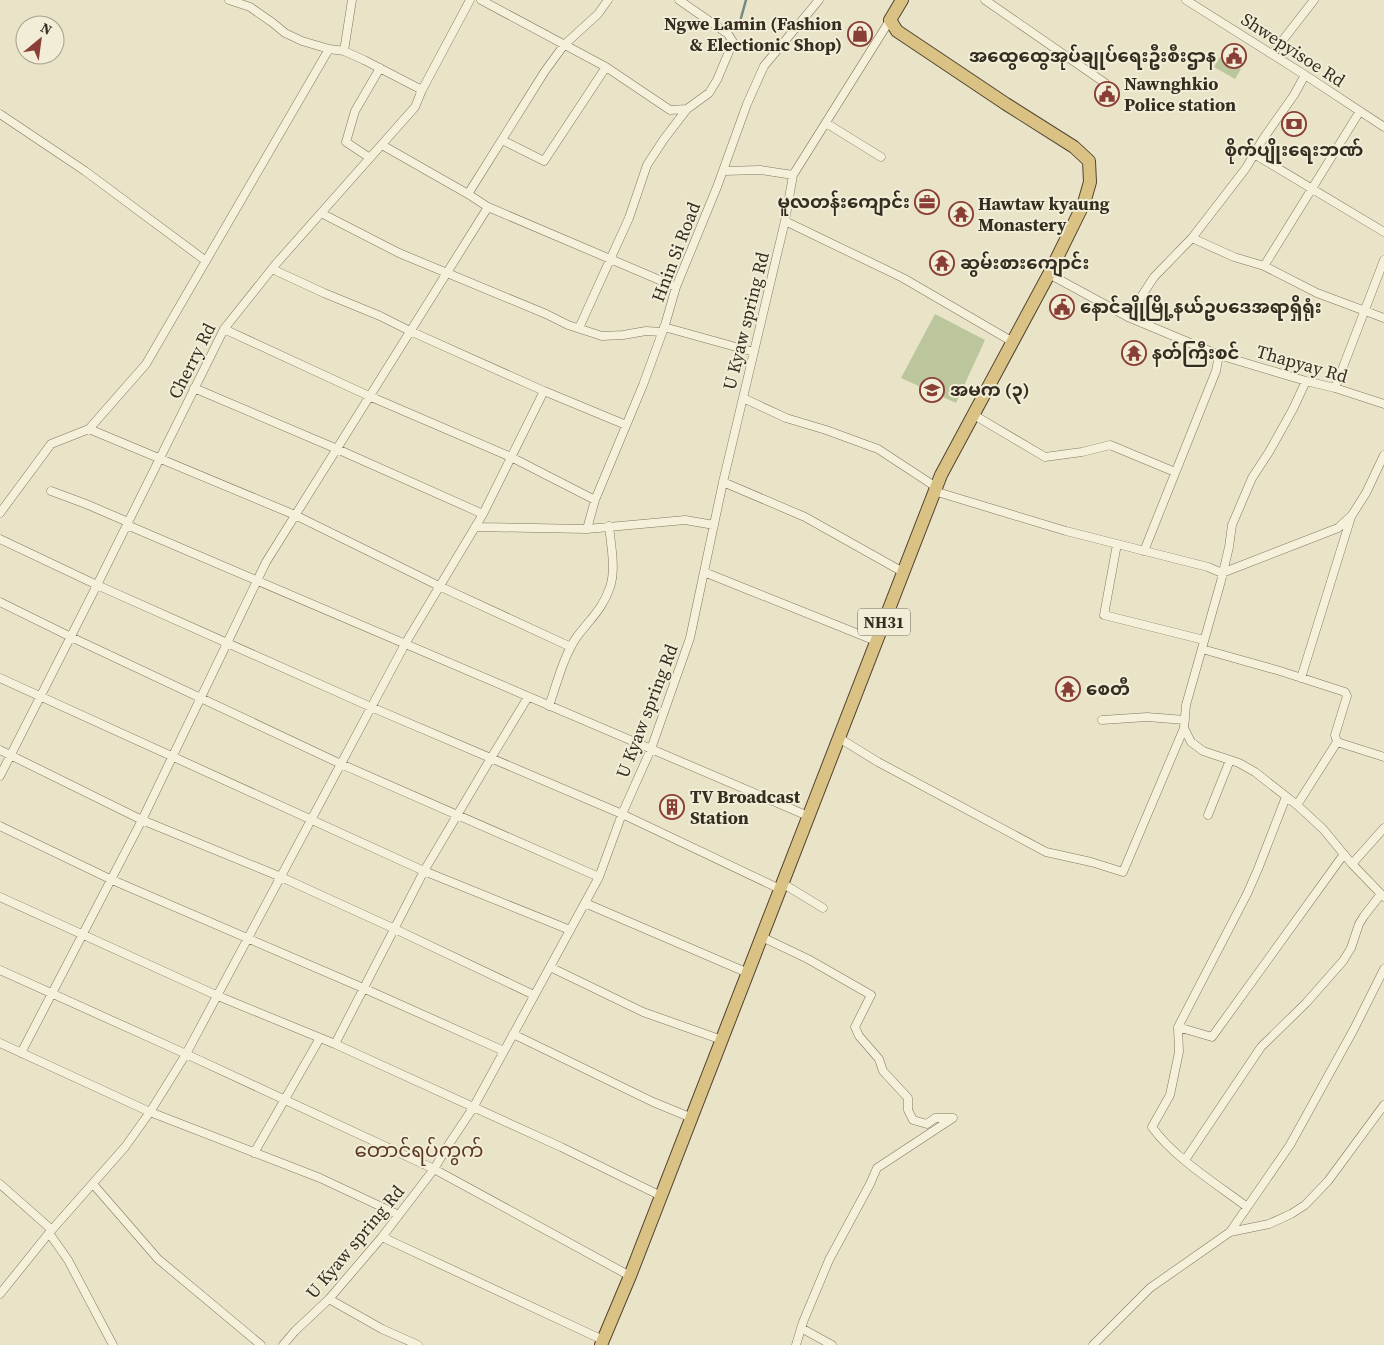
<svg xmlns="http://www.w3.org/2000/svg" width="1384" height="1345" font-family="'Source Serif 4','Noto Sans Myanmar',serif">
<style>
.pitch{fill:#bcc69d}
.lines{fill:none;stroke-linecap:round;stroke-linejoin:round}
.stream{stroke:#708b87;stroke-width:2.5}
.minor-casing{stroke:#83765f;stroke-width:9}
.trunk-casing{stroke:#514432;stroke-width:14}
.minor{stroke:#f5f0da;stroke-width:8}
.trunk{stroke:#dac284;stroke-width:12}
.labels{text-anchor:middle;stroke-width:4;stroke-linejoin:round;paint-order:stroke}
.shield{fill:#f1edd6;stroke:#6d6757;stroke-width:1}
.shield-label{font-size:16px;font-weight:bold;fill:#352d21}
.poi-label{font-size:18px;font-weight:bold;fill:#352d21;stroke:#f1edd6;text-anchor:start}
.street-label{font-size:18px;fill:#352d21;stroke:#f1edd6}
.quarter-label{font-size:20px;fill:#5c3725;stroke:#f1edd6}
</style>
<rect width="100%" height="100%" fill="#e9e3c8"/>
<path class="pitch" d="M1220 57 1241 69 1235 79 1214 67Z
M935 314 985 340 956 403 901 378Z"/>
<g class="lines">
<path class="stream" d="M741 18 746 0"/>
<defs>
<path id="minor" d="M229 0 250 7 273 23 285 33 302 41 329 49 344 51 364 60 422 90
M481 0 606 67 670 110 687 109 709 93 717 80 733 42 728 34 679 0
M985 0 1105 83
M1186 0 1305 75 1384 127
M344 51 352 0
M1272 54 1314 0
M0 114 85 171 206 261
M826 123 881 157
M502 140 544 161 606 67
M382 145 468 194 488 207 676 287
M1254 154 1384 232
M370 158 346 142 355 111 380 68
M723 171 760 170 793 175
M468 194 545 71 564 45 598 14 608 0
M321 213 399 253 546 314 568 325 602 336 623 335 646 331 662 332
M785 221 903 278 1013 342
M1192 238 1234 257 1264 266 1317 293 1384 318
M1264 266 1360 111
M272 269 324 293 380 316 410 331 544 391 626 425
M1049 274 1128 317 1219 355 1306 381 1335 388 1384 404
M1128 317 1154 277 1192 238 1246 168 1263 139 1294 95 1305 75
M664 327 754 352
M579 328 629 218 647 165 664 139 687 109
M224 329 369 396 511 457 595 500
M1306 381 1293 409 1269 452 1252 478 1232 525 1229 547 1221 581 1186 705 1184 728 1191 742 1203 751 1239 763 1255 772 1297 805 1323 829 1352 864 1384 897
M194 388 337 449 483 514
M1335 388 1384 260
M743 398 786 418 826 430 878 449 936 487
M974 415 1045 457 1082 452 1110 445 1175 472
M89 429 295 515 439 586 571 647
M723 482 805 517 903 572
M51 491 86 504 128 522
M934 491 1066 531 1208 567 1222 573 1338 528 1352 515 1366 493 1384 455
M0 513 51 444 89 429 146 364 329 49
M127 525 808 816
M475 527 587 529 685 520 714 525
M587 529 595 500 643 385 665 325 676 287 717 187 747 104 764 66 819 0
M0 539 97 585 371 707 622 814 780 889
M1117 544 1104 615 1204 640
M1144 551 1216 371 1219 355
M704 572 876 641
M0 602 71 637 341 764 599 877
M1202 649 1280 671 1345 692 1347 696 1335 735 1337 742
M0 678 424 871 570 930
M1301 678 1351 517
M549 706C557 683 563 658 576 638 589 620 603 609 610 587 616 570 611 545 609 526
M1102 720 1147 717 1185 720
M839 738 878 762 1046 852 1091 862 1123 872 1184 728
M1337 742 1384 757
M0 750 142 820 266 562 488 207
M0 776 97 585 224 329 275 265 415 107 422 90 470 0
M1297 805 1337 742
M1208 815 1230 760
M0 826 110 879 363 988 504 1051
M1352 864 1384 828
M782 883 823 908
M0 897 218 996 335 1044 561 1147 661 1196
M585 903 748 973
M762 937 808 959 871 995 855 1027 859 1036 879 1059 883 1071 908 1098V1110L913 1120 927 1124 935 1118H953L877 1168 870 1184 829 1260 803 1322 796 1345
M550 967 643 1012 722 1040
M0 970 186 1054 434 1169 630 1276
M1178 1027 1212 1037 1344 854
M513 1034 653 1102 692 1118
M0 1043 150 1112 320 1178 399 1215
M335 1044 424 871 491 758 528 697
M21 1053 142 820 281 877 395 929 534 995
M254 1153 320 1038
M1185 1160 1261 1047 1306 1003 1343 961 1351 948 1359 924 1364 916 1381 894
M0 1184 52 1230
M93 1184 158 1259 261 1345
M1247 1207C1218 1185 1173 1157 1152 1127L1170 1095 1179 1052 1178 1027 1247 894 1258 869 1286 797
M1230 1232 1269 1224 1291 1214 1305 1205 1328 1181 1384 1105
M49 1233 68 1260 113 1345
M382 1237 603 1340
M0 1294 49 1233 125 1147 150 1112 186 1054 405 644 483 514 544 391
M329 1299 382 1329 418 1345
M801 1328 832 1345
M283 1345 295 1331 329 1299 382 1237 434 1169 449 1144 473 1108 599 877 622 814 651 749 690 638 723 482 785 221 793 175 890 20
M1093 1345 1150 1288 1230 1232 1290 1145 1354 1029 1384 969"/>
<path id="trunk" d="M601 1345 630 1276 941 475 1049 274 1084 203 1090 182 1089 161 1074 147 1006 104 897 31 890 20 902 0"/>
</defs>
<use href="#minor" class="minor-casing"/>
<use href="#trunk" class="trunk-casing"/>
<use href="#minor" class="minor"/>
<use href="#trunk" class="trunk"/>
</g>
<defs>
<symbol id="shop-ring" viewBox="-11 -11 22 22"><circle r="9.5" fill="#f1edd6" stroke="#8a3f36" stroke-width="1.5"/><path d="M-5-2.5h2.3a2.7 3.5 0 0 1 5.4 0H5L5.5 6h-11ZM-1.5-2.5h3a1.5 2.3 0 0 0-3 0Z" fill="#8a3f36"/></symbol>
<symbol id="civic-ring" viewBox="-11 -11 22 22"><circle r="9.5" fill="#f1edd6" stroke="#8a3f36" stroke-width="1.5"/><path d="M-.6-6.5H3V-4.5H.6V-3L4-1V1h2V6H-6V1h2V-1L-.6-3ZM-1.2 2.5V6h2.4V2.5Z" fill="#8a3f36"/></symbol>
<symbol id="bank-ring" viewBox="-11 -11 22 22"><circle r="9.5" fill="#f1edd6" stroke="#8a3f36" stroke-width="1.5"/><path d="M-6-4H6V4H-6ZM0-2.3a2.3 2.3 0 1 0 0 4.6a2.3 2.3 0 1 0 0-4.6Z" fill="#8a3f36"/></symbol>
<symbol id="office-ring" viewBox="-11 -11 22 22"><circle r="9.5" fill="#f1edd6" stroke="#8a3f36" stroke-width="1.5"/><path d="M-6-3h4V-5.5h4V-3h4V5H-6ZM-1-4.5V-3h2v-1.5ZM-6 0V1H6V0Z" fill="#8a3f36"/></symbol>
<symbol id="temple-ring" viewBox="-11 -11 22 22"><circle r="9.5" fill="#f1edd6" stroke="#8a3f36" stroke-width="1.5"/><path d="M0-6L5-2H3V0L6.5 2.5H4V6H1.5V3h-3V6H-4V2.5H-6.5L-3 0V-2H-5Z" fill="#8a3f36"/></symbol>
<symbol id="school-ring" viewBox="-11 -11 22 22"><circle r="9.5" fill="#f1edd6" stroke="#8a3f36" stroke-width="1.5"/><path d="M0-5L7-2L0 1L-7-2ZM-4 1L0 2.5L4 1V4Q0 6-4 4Z" fill="#8a3f36"/></symbol>
<symbol id="building-ring" viewBox="-11 -11 22 22"><circle r="9.5" fill="#f1edd6" stroke="#8a3f36" stroke-width="1.5"/><path d="M-4-6H4V6H1V3H-1V6H-4ZM-2.5-4.3h1.7v1.8h-1.7ZM.8-4.3h1.7v1.8H.8ZM-2.5-1h1.7V.8h-1.7ZM.8-1h1.7V.8H.8Z" fill="#8a3f36"/></symbol>
</defs>
<g fill-rule="evenodd">
<use href="#shop-ring" x="846" y="20" width="28" height="28"/>
<use href="#civic-ring" x="1220" y="42" width="28" height="28"/>
<use href="#civic-ring" x="1093" y="80" width="28" height="28"/>
<use href="#bank-ring" x="1280" y="110" width="28" height="28"/>
<use href="#office-ring" x="913" y="188" width="28" height="28"/>
<use href="#temple-ring" x="947" y="200" width="28" height="28"/>
<use href="#temple-ring" x="928" y="249" width="28" height="28"/>
<use href="#civic-ring" x="1048" y="293" width="28" height="28"/>
<use href="#temple-ring" x="1120" y="339" width="28" height="28"/>
<use href="#school-ring" x="918" y="376" width="28" height="28"/>
<use href="#temple-ring" x="1054" y="675" width="28" height="28"/>
<use href="#building-ring" x="658" y="793" width="28" height="28"/>
</g>
<g class="labels">
<rect class="shield" x="858" y="608.5" width="52" height="27" rx="4"/>
<g class="shield-label">
<text x="884" y="628">NH31</text>
</g>
<g class="poi-label">
<text x="842" y="30" text-anchor="end">Ngwe Lamin (Fashion<tspan x="842" dy="21">&amp; Electionic Shop)</tspan></text>
<text x="1216" y="62" text-anchor="end">အထွေထွေအုပ်ချုပ်ရေးဦးစီးဌာန</text>
<text x="1124" y="90">Nawnghkio<tspan x="1124" dy="21">Police station</tspan></text>
<text x="1294" y="156" text-anchor="middle">စိုက်ပျိုးရေးဘဏ်</text>
<text x="910" y="208" text-anchor="end">မူလတန်းကျောင်း</text>
<text x="978" y="210">Hawtaw kyaung<tspan x="978" dy="21">Monastery</tspan></text>
<text x="960" y="269">ဆွမ်းစားကျောင်း</text>
<text x="1080" y="313">နောင်ချိုမြို့နယ်ဥပဒေအရာရှိရုံး</text>
<text x="1152" y="359">နတ်ကြီးစင်</text>
<text x="950" y="396">အမက (၃)</text>
<text x="1086" y="695">စေတီ</text>
<text x="690" y="803">TV Broadcast<tspan x="690" dy="21">Station</tspan></text>
</g>
<g class="street-label">
<text transform="translate(1293 50) rotate(33)" y="6">Shwepyisoe Rd</text>
<text transform="translate(676 252) rotate(-69)" y="6">Hnin Si Road</text>
<text transform="translate(746 321) rotate(-76)" y="6">U Kyaw spring Rd</text>
<text transform="translate(192 361) rotate(-63)" y="6">Cherry Rd</text>
<text transform="translate(1302 364) rotate(16)" y="6">Thapyay Rd</text>
<text transform="translate(647 711) rotate(-69)" y="6">U Kyaw spring Rd</text>
<text transform="translate(355 1242) rotate(-50)" y="6">U Kyaw spring Rd</text>
</g>
<g class="quarter-label">
<text x="419" y="1157">တောင်ရပ်ကွက်</text>
</g>
</g>
<g transform="translate(40 40) rotate(29)"><circle r="24" fill="#f1edd6" stroke="#a6a08e"/>
<path d="M0-4L9 19L0 12L-9 19Z" fill="#8a3f36"/>
<text y="-8" font-size="14" font-weight="bold" text-anchor="middle" fill="#352d21">N</text>
</g>
</svg>
